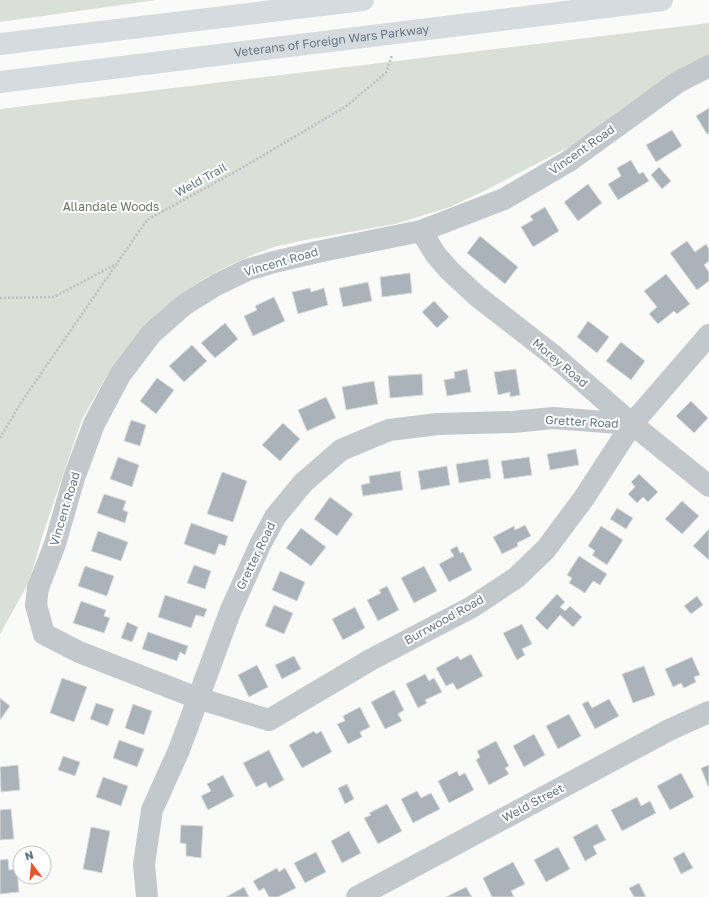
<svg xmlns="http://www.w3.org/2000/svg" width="709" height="897" font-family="'Golos Text',sans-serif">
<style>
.green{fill:#dadfd7}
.building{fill:#aab3b9;stroke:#dcdcda}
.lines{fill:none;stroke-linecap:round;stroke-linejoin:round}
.path{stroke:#bbbfc2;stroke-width:2.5;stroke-dasharray:2 2;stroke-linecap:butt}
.minor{stroke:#c3c8cc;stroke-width:22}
.tertiary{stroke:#c3c8cc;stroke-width:22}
.trunk{stroke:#d6dbdf;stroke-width:22}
.labels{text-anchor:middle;stroke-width:4;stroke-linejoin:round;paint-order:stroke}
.street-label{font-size:12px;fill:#657683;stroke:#fff}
.park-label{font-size:12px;fill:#687a64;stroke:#fff}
</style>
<rect width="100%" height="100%" fill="#fafaf8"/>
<path class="green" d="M0 0H156L0 22Z
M709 23V58L598 132 484 191 450 207 395 224 305 240 274 247 255 254 226 267 207 277 182 294 109 372 82 419 42 537 29 582 0 634V109Z"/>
<path class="building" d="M709 108V133L707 134 696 116Z
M672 130 682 146 656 162 646 145Z
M631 160 639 174 643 172 649 181 618 200 608 184 621 176 617 168Z
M659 167 671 181 662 189 651 175Z
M588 184 602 203 578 221 564 202Z
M545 207 559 231 533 247 521 227 533 220 530 216Z
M480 236 518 267 505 284 467 253Z
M687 241 695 252 706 244 709 249V261L704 265 709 272V281L697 290 670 253Z
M410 273 412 293 382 297 380 277Z
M666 274 690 304 677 314 674 311 658 324 649 314 657 307 644 291Z
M368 282 372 301 343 307 339 288Z
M310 288 311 292 324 288 328 305 298 314 292 292Z
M274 297 285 321 253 336 244 316 257 310 255 306Z
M434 301 449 317 437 328 422 312Z
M588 321 609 337 597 353 577 337Z
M225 323 238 339 215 358 201 343Z
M621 342 645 361 631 380 606 361Z
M192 345 207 361 184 382 169 366Z
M467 369 471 392 447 396 444 380 455 378 454 372Z
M516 369 520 395 510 397V392L498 395 494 372Z
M422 374 423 395 390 398 388 376Z
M157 378 174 390 156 414 140 401Z
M374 381 378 404 346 410 342 387Z
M326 397 336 418 307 431 298 410Z
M691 401 708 418 694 433 676 416Z
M131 420 146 425 140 446 124 441Z
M283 423 300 439 280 461 262 445Z
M576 449 579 465 550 470 547 454Z
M118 457 139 465 132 487 110 479Z
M529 457 532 475 504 479 501 461Z
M488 459 491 478 459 483 456 464Z
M447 466 450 485 421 490 418 471Z
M400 471 403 490 363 496 361 485 370 483 369 476Z
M222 472 247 481 233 522 207 514Z
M639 474 658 492 648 502 643 497 637 503 628 494 635 487 631 482Z
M104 494 126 501 123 510 128 512 125 523 97 513Z
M330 497 353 514 337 536 314 519Z
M682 501 699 516 682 534 665 519Z
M617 508 633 518 626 529 610 519Z
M191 523 228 536 225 546 219 544 215 555 184 544Z
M525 525 531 536 517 543 518 546 502 554 493 537 514 526 515 530Z
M601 526 623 540 607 565 592 555 595 551 588 546Z
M301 528 326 547 311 566 286 548Z
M709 529V560L693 546Z
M98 531 128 542 121 561 91 551Z
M457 546 460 553 463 552 472 570 449 582 439 564 454 556 450 550Z
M579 556 607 574 600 585 593 581 585 593 569 583 572 578 567 575Z
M194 565 211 571 205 589 187 583Z
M85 566 114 576 107 596 78 586Z
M424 566 437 591 414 603 401 578Z
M280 571 305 582 297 601 272 590Z
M387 586 399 610 378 621 367 600 381 593 379 590Z
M557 594 565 602 560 607 565 611 570 606 582 617 573 627 560 615 547 630 535 618Z
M165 595 207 609 204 617 196 615 191 628 158 617Z
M697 596 703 605 691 614 684 606Z
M81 601 106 610 104 616 110 618 104 633 73 623Z
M274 605 293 613 284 634 265 626Z
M355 607 365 628 343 640 332 619Z
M127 622 138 627 132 642 121 638Z
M522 624 532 644 522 649 525 655 517 660 503 633Z
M148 632 188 646 185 655 180 652 177 661 142 649Z
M471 654 483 676 457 690 453 683 446 686 436 668 458 656 460 660Z
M294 656 301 669 282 679 275 665Z
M692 657 700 675 694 677 696 682 684 688 681 683 673 687 665 669Z
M257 665 268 687 249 697 238 675Z
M644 666 655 695 633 703 622 674Z
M425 674 429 681 434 678 442 692 425 700 427 703 418 708 406 684Z
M62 678 87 687 74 722 50 713Z
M394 690 404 710 398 714 402 721 385 729 371 702Z
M0 698 10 706 0 720Z
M609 699 619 716 595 729 582 704 588 701 592 708Z
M96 703 114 709 108 726 90 719Z
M133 704 152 711 144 735 125 728Z
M360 707 370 727 360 732 362 737 348 744 337 724 345 721 343 716Z
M569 714 581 736 558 749 546 726Z
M314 731 316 734 321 731 332 752 302 768 289 745Z
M534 734 545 755 524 767 513 746Z
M119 740 144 749 137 767 113 758Z
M496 741 509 766 505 768 509 774 489 785 476 760 480 757 477 751Z
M269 750 284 780 269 788 266 782 256 787 243 763Z
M63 756 80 762 75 776 58 770Z
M18 765 20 790 1 792 0 767Z
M709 765V786H708L701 768Z
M457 771 459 776 465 773 474 790 449 803 438 781Z
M681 773 694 797 670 810 657 786Z
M223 775 234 796 208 810 201 796 211 791 207 784Z
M103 777 128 786 121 806 96 797Z
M347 784 354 799 345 804 338 788Z
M417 791 421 798 431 793 440 809 413 823 401 799Z
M637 797 641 806 650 801 656 813 622 831 611 810Z
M387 804 402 831 378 844 364 818 371 815 369 813Z
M11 809 14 839 0 840V810Z
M597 824 606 840 593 846 597 854 585 861 573 837Z
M181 825 203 826 201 858 186 856V844L180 843Z
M91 827 110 831 102 873 83 869Z
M349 831 361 853 342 863 331 841Z
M558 847 570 869 546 882 534 860Z
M316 852 326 872 305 883 294 863Z
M684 852 693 868 681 874 673 858Z
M8 859 9 870 17 869 19 892 0 894V860Z
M513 862 525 884 511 891 514 897H492L483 878Z
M277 868 279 872 285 868 296 888 278 897H269L264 888 259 891 253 881Z
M639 883 646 897H634L629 888Z
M244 887 249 897H226Z
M466 887 472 897H446Z"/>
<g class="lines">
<path class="path" d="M0 298 54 297 116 264
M0 438 22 401 147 220 240 169 345 107 386 73 392 55"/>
<path class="minor" d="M709 66 678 82 569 161 504 199 421 231 317 252 274 262 247 270 216 285 184 305 151 334 120 375 94 424 74 478 55 544 38 588 36 605 44 634 79 652 197 698 269 720 372 659 472 607 517 577 546 549 584 498 632 424 709 335
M421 231 436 255 450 271 477 296 553 355 632 424 709 486
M147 897 144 864 152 810 179 750 230 612 260 545 275 517 303 483 341 450 389 430 438 424 513 422 553 418 632 424"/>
<path class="tertiary" d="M357 897 669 730 709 712"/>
<g class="trunk">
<path d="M0 44 363 0"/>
<path id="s1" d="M0 82 662 0"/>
</g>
</g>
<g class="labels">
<g class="street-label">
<text dy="4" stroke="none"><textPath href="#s1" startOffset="334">Veterans of Foreign Wars Parkway</textPath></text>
<text transform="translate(582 150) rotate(-35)" y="4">Vincent Road</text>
<text transform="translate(201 180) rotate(-29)" y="4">Weld Trail</text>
<text transform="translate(281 262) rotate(-16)" y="4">Vincent Road</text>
<text transform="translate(560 363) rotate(40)" y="4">Morey Road</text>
<text transform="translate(582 422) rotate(3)" y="4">Gretter Road</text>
<text transform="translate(65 509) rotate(-73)" y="4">Vincent Road</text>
<text transform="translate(256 556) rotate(-64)" y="4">Gretter Road</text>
<text transform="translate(444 620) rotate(-29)" y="4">Burrwood Road</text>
<text transform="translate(533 803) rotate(-28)" y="4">Weld Street</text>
</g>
<g class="park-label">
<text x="111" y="211">Allandale Woods</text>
</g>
</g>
<g transform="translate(32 865) rotate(344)"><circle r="19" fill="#ffffff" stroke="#c1c8cd"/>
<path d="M0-3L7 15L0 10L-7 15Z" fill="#e4572e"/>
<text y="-6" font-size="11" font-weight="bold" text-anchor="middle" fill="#657683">N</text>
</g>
</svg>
